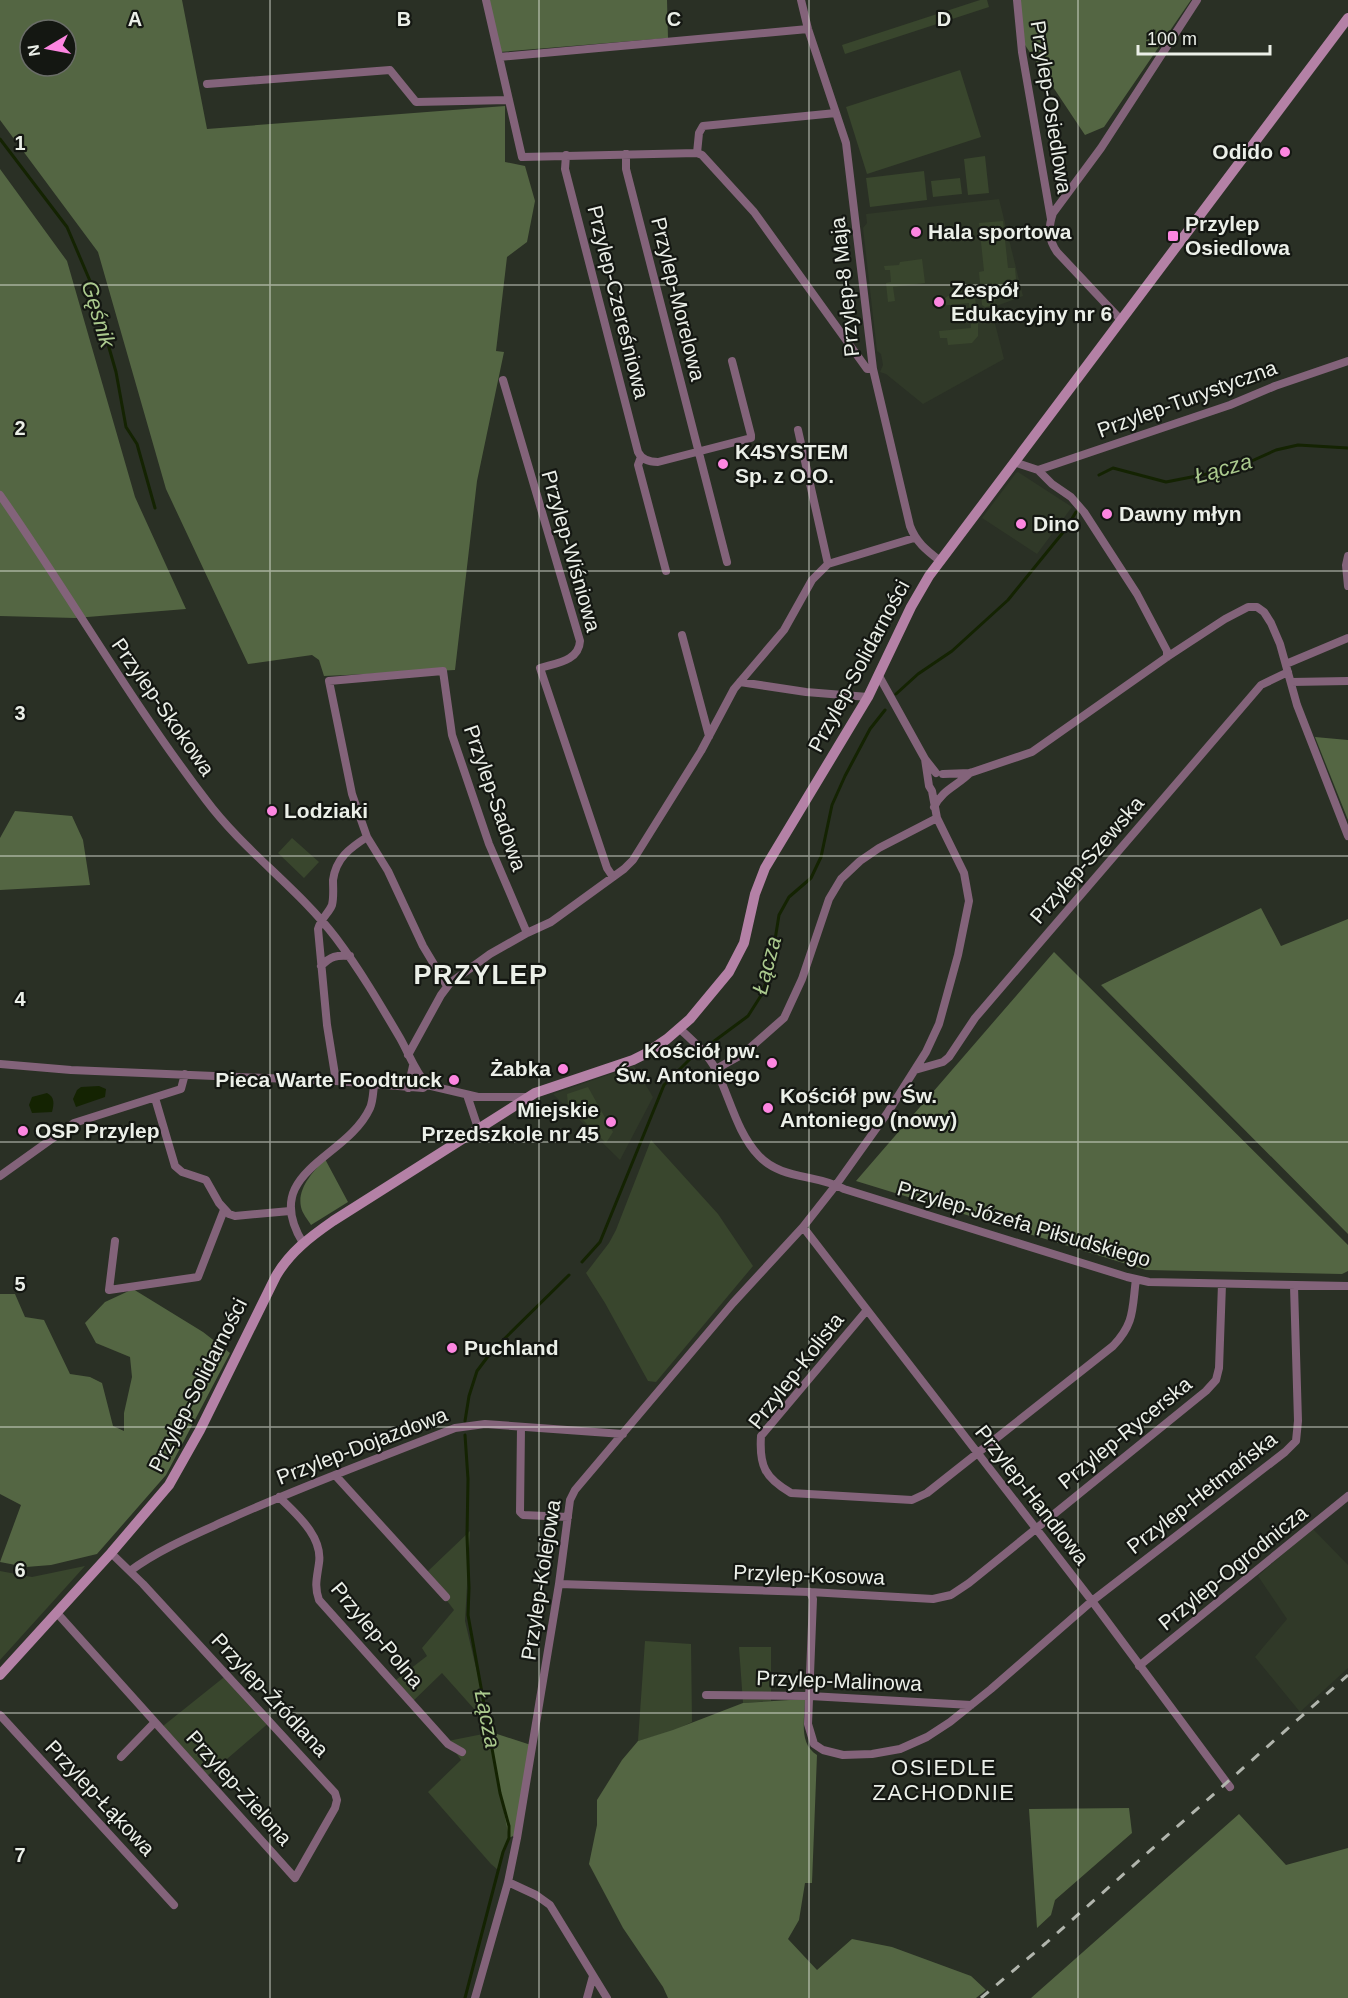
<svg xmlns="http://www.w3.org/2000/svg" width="1348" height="1998" font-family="Arial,sans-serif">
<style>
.built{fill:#303928}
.green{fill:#39462d}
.forest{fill:#546643;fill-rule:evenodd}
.water{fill:#142302}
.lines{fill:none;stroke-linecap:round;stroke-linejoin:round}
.stream{stroke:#142302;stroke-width:3}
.minor{stroke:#83637a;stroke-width:8}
.secondary{stroke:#b481a6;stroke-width:10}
.rail{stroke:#b1b5ad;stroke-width:3;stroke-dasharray:10 10;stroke-linecap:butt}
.grid{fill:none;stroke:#ebefe8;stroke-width:1.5;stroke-opacity:0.55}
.poi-dot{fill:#fd86e1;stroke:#141712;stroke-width:2}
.labels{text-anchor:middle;stroke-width:4.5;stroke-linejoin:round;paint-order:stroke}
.street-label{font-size:21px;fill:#ebefe8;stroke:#141712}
.poi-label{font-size:21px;font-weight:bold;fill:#ebefe8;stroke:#141712;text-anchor:start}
.water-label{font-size:22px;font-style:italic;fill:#abca8e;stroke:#141712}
.neighbourhood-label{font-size:22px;letter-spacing:1.5px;fill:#ebefe8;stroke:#141712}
.district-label{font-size:27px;font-weight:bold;letter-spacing:1.5px;fill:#ebefe8;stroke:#141712}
.grid-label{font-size:20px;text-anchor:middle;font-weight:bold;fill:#ebefe8;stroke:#141712;stroke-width:4.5;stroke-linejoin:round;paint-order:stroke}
</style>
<rect width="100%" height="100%" fill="#2a3025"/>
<path class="built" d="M999 199 1023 296 991 308 1004 359 923 404 886 374 880 372 883 365 881 354 877 351 863 228 867 223 866 214Z
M1018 472 1072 507 1037 554 982 518 1016 473Z
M634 1066 653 1097 620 1160 553 1094Z
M1312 1528 1348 1565V1668L1300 1712 1255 1657 1287 1619 1258 1576Z"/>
<path class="green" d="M980 0H987L989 7 845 54 842 45Z
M960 70 981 137 867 174 846 107Z
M985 156 989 193 968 195 964 159Z
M924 171 927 200 870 207 866 178Z
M960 178 962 194 933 197 931 181Z
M1003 221 1008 268H1015L1016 279 990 306 985 307 982 305 979 272 984 271 979 223Z
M922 259 925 283 893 287 895 301 888 302 886 283 891 282 890 270H885L884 266 899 265 900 262Z
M974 291 978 319 971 320 969 303 940 306C946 291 960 293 974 291Z
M978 323V336L972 343 948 345 947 338H940L939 331 971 328V324Z
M292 838 319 862 304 878 278 853Z
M588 1087 613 1132 606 1143 568 1105 567 1094Z
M651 1140 718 1214 753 1266 656 1382 648 1381 605 1303 586 1273 609 1243 616 1230Z
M470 1531 465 1621 491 1732 488 1734 509 1838 498 1870 491 1864 428 1792 461 1760 448 1741 488 1733 484 1708 475 1710 442 1673 411 1703 392 1683 427 1656 422 1648 454 1610 426 1573Z
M85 1566 0 1660V1571L32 1577Z
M645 1641 691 1644 692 1722 673 1731 638 1741Z
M739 1647H771V1701L743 1703Z
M228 1674 271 1721 206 1777 163 1726Z"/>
<path class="forest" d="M0 0H182L207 129 505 106V162L525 166 535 201 527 242 507 257 496 351 504 352 477 481 455 670 324 676 319 660 312 655 248 664 166 489 98 252 0 120ZM30 30H66V66H30Z
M487 0H667L668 38 500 52Z
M1019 0H1191L1104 127 1085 135 1023 42Z
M0 169 67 261 135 497 186 609 75 618 0 616Z
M1315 737 1348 740V820Z
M15 811 72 816 83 840 90 885 0 890V838Z
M1261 908 1281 946 1348 919V1234L1101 985Z
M1054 952 1348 1245V1271L1342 1274 1146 1270 856 1181Z
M325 1159 348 1202 311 1225C308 1220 302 1213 301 1207 297 1188 313 1172 325 1159Z
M133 1289 203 1332 230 1353 166 1475 97 1554 51 1565 26 1567 0 1562 21 1505 0 1494V1294H15L25 1317 44 1320 70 1374 90 1377 102 1383 113 1426 124 1431V1413L132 1377 130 1357 96 1343 85 1323 105 1302Z
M805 1699C805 1718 798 1743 817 1755L812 1883H805L799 1920 788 1939 817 1970 852 1939 892 1947 971 1976 986 1990 976 1998H668L663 1987 623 1928 589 1864 597 1825V1800L622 1760 638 1741 673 1730 743 1703Z
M491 1732 531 1745 515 1835 509 1838 488 1734Z
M1129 1808 1132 1833 1055 1900 1051 1915 1037 1928 1029 1809Z
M1239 1814 1286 1865 1348 1848V1998H1031Z"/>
<path class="water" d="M99 1086 106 1089 105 1097 76 1107 73 1099 77 1090 81 1087Z
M47 1093C55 1097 54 1104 52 1112L32 1113 29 1105 32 1097Z"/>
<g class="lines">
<path class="stream" d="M0 139 67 227 90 281 116 372 126 427 137 444 155 508
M1099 475 1113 468 1166 482 1212 473 1245 464 1276 450 1298 445 1348 448
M896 694 918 674 952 651 1008 600 1065 530 1076 512
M582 1262 600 1242 664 1085 690 1059 748 1016 762 994 770 971 779 915 789 897 811 878 821 857 832 805 845 776 870 729 885 710
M465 1421 469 1396 477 1371 492 1351 569 1275
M465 1998 503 1852 509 1838V1826L500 1793 468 1615 469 1588 467 1536 468 1479 465 1435"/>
<path class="minor" d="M486 0 522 157 697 153 702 155 754 212 867 369H873
M801 0 808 29 846 143 873 369 910 526C916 542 926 550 939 560
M1017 0 1022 52 1051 219
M499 57 808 29
M207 84 390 70 416 102 509 100
M697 153 699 133 703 126 836 113
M626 154V169L727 562
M566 155 565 169 638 452C642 460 649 462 658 462L751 438V435L732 361
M1121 320 1057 252C1048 239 1048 228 1053 213L1101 148 1197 0
M503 380 580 641C579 661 556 663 540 668L607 868 613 877
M798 430 828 564
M641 457 638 465 666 571
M1014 462 1038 470 1052 484 1071 497 1084 512 1137 594 1167 651V657
M1038 470 1230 405 1275 386 1348 361
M0 495C70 595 131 702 206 800 244 851 298 888 336 938 360 970 380 1004 400 1038 409 1054 415 1071 427 1085
M1348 556 1346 565 1348 586
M682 635 709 736
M1286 664 1348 638
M879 676 925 759 936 773
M740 682 806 692 868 697
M1291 682 1348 681
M943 774 970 773 1032 752 1167 657 1225 619 1248 607H1257L1264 612 1271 623 1280 644 1297 705 1348 836
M934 807C942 790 957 786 970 773
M321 966C331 956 336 955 350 956
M447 986 423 946 388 871 367 837 352 794 329 681 443 671 452 735 489 844 527 933
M680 1029C693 1041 708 1054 716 1070 730 1098 737 1133 759 1156 781 1180 818 1174 844 1189L1127 1277 1149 1282 1348 1286
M408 1055 441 995 450 983 490 954 527 933 551 922 624 869 633 860 701 751 734 689 784 630 812 580 828 564 914 538
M0 1064 71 1070 336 1081 423 1088 427 1085 478 1097H527
M716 1069 743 1054 784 1018 802 979 829 899 841 879 860 861 879 848 937 818
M915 1070 943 1062 949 1057 975 1018 1261 685 1288 672
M336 1081 327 1025 318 929C321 918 329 913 332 905 334 897 333 888 333 880 336 858 350 848 367 837
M408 1088 413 1066
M467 1095 478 1128
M155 1098 175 1166 182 1172 206 1180 219 1203 229 1214 235 1216 290 1211
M0 1176 74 1123 181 1089 185 1074
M803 1227 1092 1601 1230 1787
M115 1241 109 1290 198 1277 224 1210
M303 1243C259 1171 346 1160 370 1108 373 1101 373 1093 374 1085
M867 1310 761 1436C759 1466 765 1478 791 1493L912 1500 927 1493 1113 1346C1135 1323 1132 1309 1136 1279
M521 1427 520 1512 523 1515 568 1517
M335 1475 446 1597
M279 1497C296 1514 323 1536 319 1563 317 1578 314 1586 319 1600L448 1744 462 1752
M130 1571C158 1550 194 1535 227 1520 302 1486 379 1458 455 1428L485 1424 623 1434
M559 1584 810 1592 933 1599 951 1595 969 1583 1206 1391 1216 1380 1219 1368 1222 1284
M810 1592 813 1599 808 1724 814 1744 823 1750 843 1755 872 1754 900 1749 927 1737 950 1722 991 1689 1092 1601 1285 1452 1296 1441 1298 1421 1294 1286
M57 1613 295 1878 335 1808 337 1800 335 1793 143 1584 111 1553
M1139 1666 1348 1496
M706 1695 810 1696 971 1705
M0 1715 174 1905
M121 1757 155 1722
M508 1882 536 1895 550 1905 607 1998
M475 1998 508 1882 517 1838 559 1584 570 1500 575 1490 733 1303 803 1227 836 1185 888 1112 926 1052 939 1024 958 955 969 901 964 873 937 818 932 791 929 786 925 759
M587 1998 593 1976"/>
<path class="secondary" d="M0 1675 111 1553 169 1485 200 1430 276 1276C290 1252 310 1237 333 1221L535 1093 633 1060 645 1054 667 1039 690 1019 729 972 744 943 755 894 765 868 868 697 911 607 929 576 1348 18"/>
<path class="rail" d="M981 1998 1046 1943 1348 1675"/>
</g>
<path class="grid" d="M270 0V1998M539 0V1998M809 0V1998M1078 0V1998M0 285H1348M0 571H1348M0 856H1348M0 1142H1348M0 1427H1348M0 1713H1348"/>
<g class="poi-dot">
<circle cx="1285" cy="152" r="6"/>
<circle cx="916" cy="232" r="6"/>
<rect x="1167" y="230" width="12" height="12" rx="3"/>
<circle cx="939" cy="302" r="6"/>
<circle cx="723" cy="464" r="6"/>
<circle cx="1107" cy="514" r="6"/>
<circle cx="1021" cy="524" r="6"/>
<circle cx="272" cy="811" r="6"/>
<circle cx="772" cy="1063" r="6"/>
<circle cx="563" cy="1069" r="6"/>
<circle cx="454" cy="1080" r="6"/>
<circle cx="768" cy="1108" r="6"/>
<circle cx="611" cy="1122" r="6"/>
<circle cx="23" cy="1131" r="6"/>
<circle cx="452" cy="1348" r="6"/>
</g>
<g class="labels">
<g class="street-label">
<text transform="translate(1051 107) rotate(81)" y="7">Przylep-Osiedlowa</text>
<text transform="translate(845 287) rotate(-96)" y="7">Przylep-8 Maja</text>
<text transform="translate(678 299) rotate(76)" y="7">Przylep-Morelowa</text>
<text transform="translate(618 302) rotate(76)" y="7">Przylep-Czereśniowa</text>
<text transform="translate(1187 399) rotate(-20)" y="7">Przylep-Turystyczna</text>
<text transform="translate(571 551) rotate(74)" y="7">Przylep-Wiśniowa</text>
<text transform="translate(859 666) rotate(-62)" y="7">Przylep-Solidarności</text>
<text transform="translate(163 707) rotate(55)" y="7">Przylep-Skokowa</text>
<text transform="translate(495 798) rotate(71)" y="7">Przylep-Sadowa</text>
<text transform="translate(1087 860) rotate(-49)" y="7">Przylep-Szewska</text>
<text transform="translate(1024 1224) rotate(16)" y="7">Przylep-Józefa Piłsudskiego</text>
<text transform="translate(796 1371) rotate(-52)" y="7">Przylep-Kolista</text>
<text transform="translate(198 1385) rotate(-63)" y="7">Przylep-Solidarności</text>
<text transform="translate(1125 1433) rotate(-39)" y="7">Przylep-Rycerska</text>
<text transform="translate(362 1446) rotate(-21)" y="7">Przylep-Dojazdowa</text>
<text transform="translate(1202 1493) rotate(-38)" y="7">Przylep-Hetmańska</text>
<text transform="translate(1032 1495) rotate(52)" y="7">Przylep-Handlowa</text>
<text transform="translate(1233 1568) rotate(-39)" y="7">Przylep-Ogrodnicza</text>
<text transform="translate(809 1575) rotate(2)" y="7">Przylep-Kosowa</text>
<text transform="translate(541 1580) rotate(-81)" y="7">Przylep-Kolejowa</text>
<text transform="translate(377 1635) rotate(50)" y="7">Przylep-Polna</text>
<text transform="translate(839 1681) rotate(2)" y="7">Przylep-Malinowa</text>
<text transform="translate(270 1695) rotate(47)" y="7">Przylep-Źródlana</text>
<text transform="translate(239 1788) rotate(48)" y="7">Przylep-Zielona</text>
<text transform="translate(100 1798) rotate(47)" y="7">Przylep-Łąkowa</text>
</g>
<g class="poi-label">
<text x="1273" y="159" text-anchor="end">Odido</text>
<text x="1185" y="231">Przylep<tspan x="1185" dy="24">Osiedlowa</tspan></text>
<text x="928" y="239">Hala sportowa</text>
<text x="951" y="297">Zespół<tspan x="951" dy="24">Edukacyjny nr 6</tspan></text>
<text x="735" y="459">K4SYSTEM<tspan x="735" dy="24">Sp. z O.O.</tspan></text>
<text x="1119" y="521">Dawny młyn</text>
<text x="1033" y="531">Dino</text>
<text x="284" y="818">Lodziaki</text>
<text x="760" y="1058" text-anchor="end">Kościół pw.<tspan x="760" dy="24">Św. Antoniego</tspan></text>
<text x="551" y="1076" text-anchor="end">Żabka</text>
<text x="442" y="1087" text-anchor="end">Pieca Warte Foodtruck</text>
<text x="780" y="1103">Kościół pw. Św.<tspan x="780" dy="24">Antoniego (nowy)</tspan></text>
<text x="599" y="1117" text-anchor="end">Miejskie<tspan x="599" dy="24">Przedszkole nr 45</tspan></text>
<text x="35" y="1138">OSP Przylep</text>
<text x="464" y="1355">Puchland</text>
</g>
<g class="water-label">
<text transform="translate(99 314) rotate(73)" y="8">Gęśnik</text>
<text transform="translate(1223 468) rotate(-16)" y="8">Łącza</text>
<text transform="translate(766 965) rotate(-75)" y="8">Łącza</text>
<text transform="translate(488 1719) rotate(79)" y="8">Łącza</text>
</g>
<g class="neighbourhood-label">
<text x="944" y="1775">OSIEDLE<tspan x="944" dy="25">ZACHODNIE</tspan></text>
</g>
<g class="district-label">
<text x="481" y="984">PRZYLEP</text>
</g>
</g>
<g class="grid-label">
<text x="135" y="26">A</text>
<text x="404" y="26">B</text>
<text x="674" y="26">C</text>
<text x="944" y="26">D</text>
<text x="20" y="150">1</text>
<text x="20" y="435">2</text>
<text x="20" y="720">3</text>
<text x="20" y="1006">4</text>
<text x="20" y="1291">5</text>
<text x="20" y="1577">6</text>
<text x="20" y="1862">7</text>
</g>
<g transform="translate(48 48) rotate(260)"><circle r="28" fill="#141712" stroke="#6a6d68" stroke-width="1.5"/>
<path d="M0-4.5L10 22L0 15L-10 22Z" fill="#fd86e1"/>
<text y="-9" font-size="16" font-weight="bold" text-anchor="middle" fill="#ebefe8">N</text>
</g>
<path d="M1138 45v9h132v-9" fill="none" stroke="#ebefe8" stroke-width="3"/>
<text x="1147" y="45" font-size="18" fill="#ebefe8" stroke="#141712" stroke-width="4.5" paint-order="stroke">100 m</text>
</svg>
